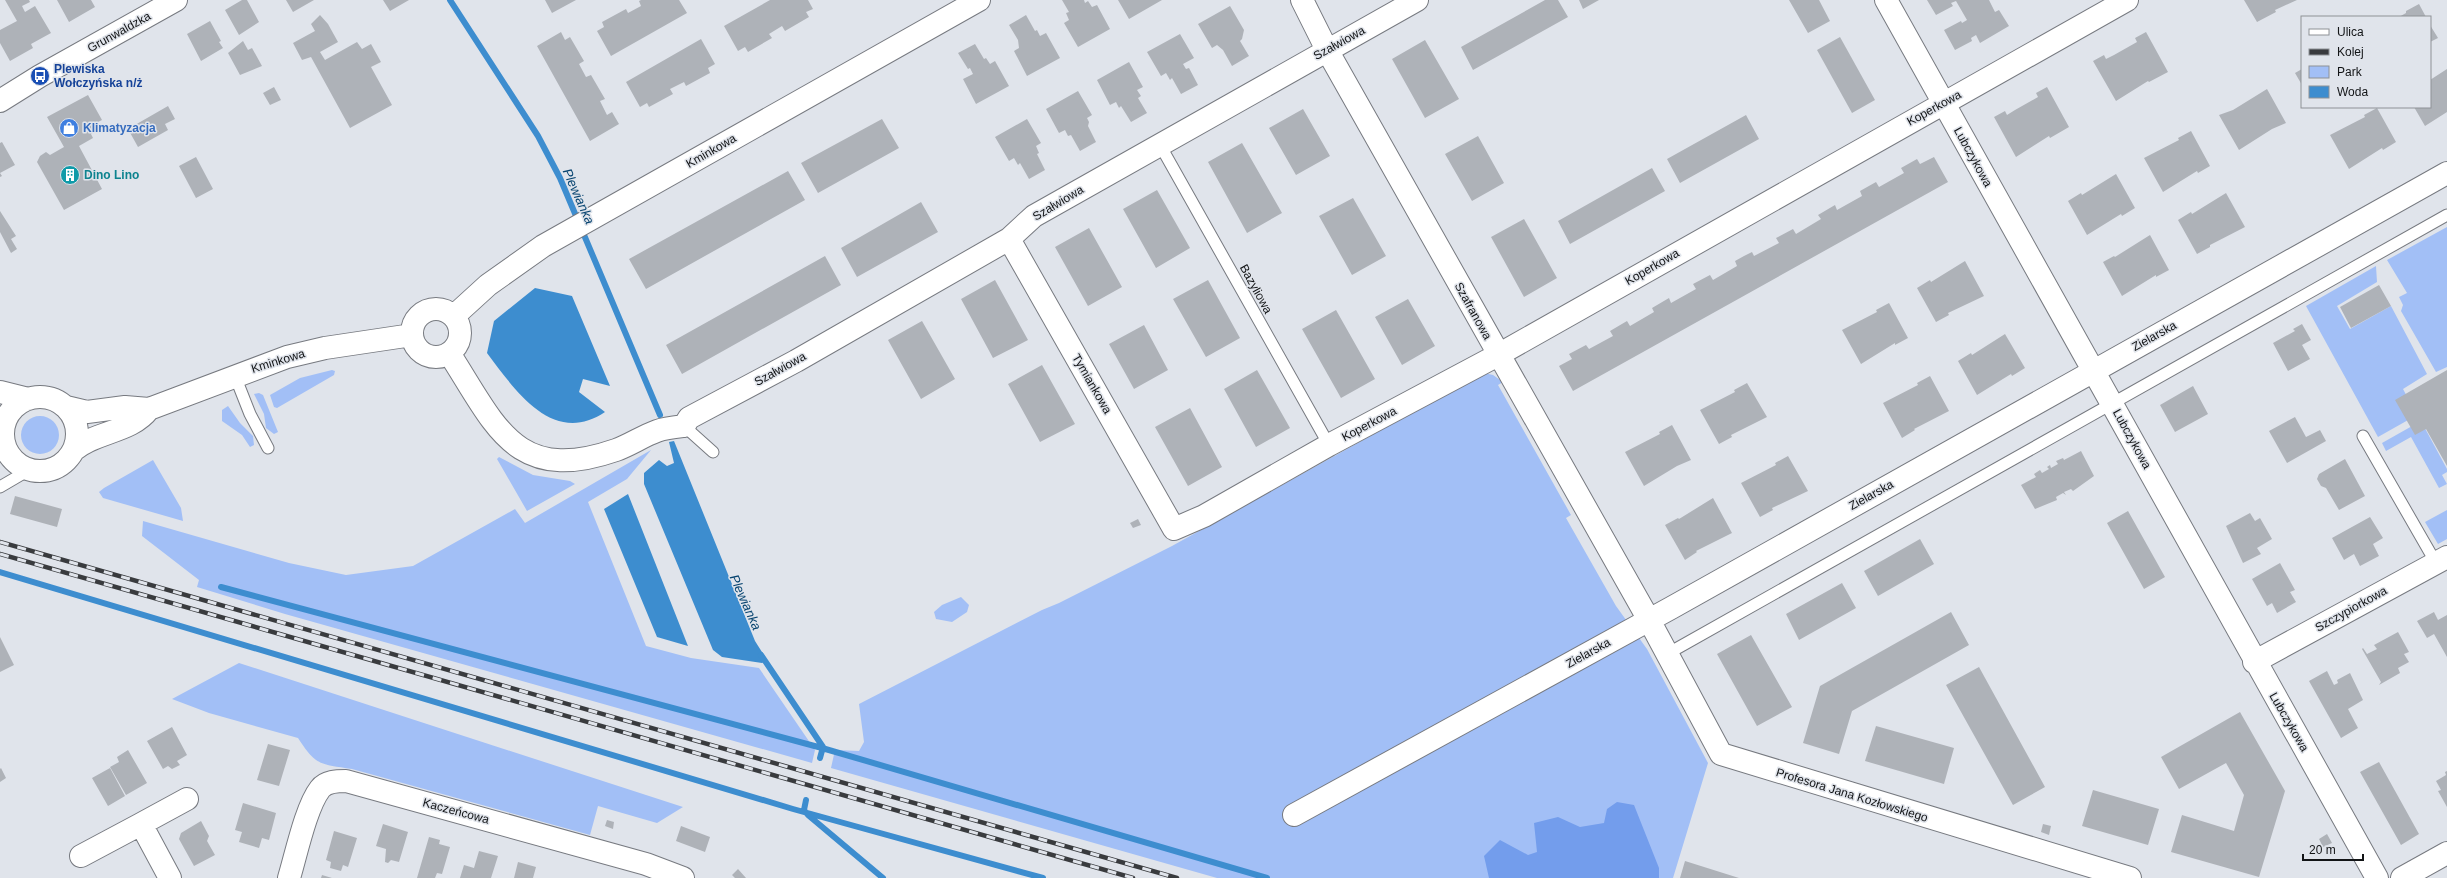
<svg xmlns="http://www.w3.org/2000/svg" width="2447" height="878" font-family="Helvetica,sans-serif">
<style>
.green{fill:#a2bff6}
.forest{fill:#739dec}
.water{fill:#3d8dcf}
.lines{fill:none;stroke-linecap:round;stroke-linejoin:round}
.stream{stroke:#3d8dcf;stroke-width:6}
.building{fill:#aeb2b8}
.service-casing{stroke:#777a80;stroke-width:13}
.minor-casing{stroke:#777a80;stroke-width:24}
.tertiary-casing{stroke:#777a80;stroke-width:24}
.service{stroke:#fff;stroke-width:11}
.minor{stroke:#fff;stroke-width:22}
.tertiary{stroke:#fff;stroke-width:22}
.rail-casing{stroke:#393b3e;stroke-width:4.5}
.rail{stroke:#e0e4eb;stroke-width:3;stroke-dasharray:9;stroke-linecap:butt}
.labels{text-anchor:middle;stroke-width:3;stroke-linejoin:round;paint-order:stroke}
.street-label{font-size:12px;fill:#121416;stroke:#e0e4eb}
.transit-label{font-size:12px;font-weight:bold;fill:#164399;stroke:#e0e4eb;text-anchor:start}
.shop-label{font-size:12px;font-weight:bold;fill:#366cbe;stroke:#e0e4eb;text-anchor:start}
.culture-label{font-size:12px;font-weight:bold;fill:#0d838f;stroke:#e0e4eb;text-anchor:start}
.water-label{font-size:13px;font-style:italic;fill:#074470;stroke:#e0e4eb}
</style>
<rect width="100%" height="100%" fill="#e0e4eb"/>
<path class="green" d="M2447 227V367L2436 372 2401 311 2403 305 2399 297 2407 293 2387 260Z
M2376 266 2377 282 2337 306 2350 329 2391 306 2427 374 2403 389 2417 415 2378 437 2306 306Z
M332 370 335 371 334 375 277 408 274 407 270 395 300 378Z
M1484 373 1493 375 1503 382 1498 385 1571 515 1566 518 1616 606 1647 649 1708 763 1673 878H1217L831 768 835 750 859 751 864 742 859 704 1042 610 1059 603 1172 546Z
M259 393 263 395 278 432 274 434 266 428 264 414 254 394Z
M228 406 240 423 253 436 254 445 250 447 242 435 222 421V410Z
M21 435a19 19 0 1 1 38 0a19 19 0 1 1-38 0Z
M2421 421 2447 469V472L2442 475 2447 484 2439 488 2411 437 2386 451 2382 443Z
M651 450 627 479 588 502 646 646 691 658 759 668 815 750 812 763 285 614 197 587 199 580 142 536 143 521 289 563 346 575 413 566 515 509 525 523Z
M499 457 533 475 570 481 575 484 527 511 497 459Z
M153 460 181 508 183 521 103 498 99 492 104 488Z
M2447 510V539L2438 544 2425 522Z
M961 597 969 605 967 612 952 622 936 619 934 612 942 605Z
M239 663 683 807 657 823 598 806 590 835 352 769C320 764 316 766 298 738L209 713 172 699Z"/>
<path class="forest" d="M1617 802 1634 805 1659 868V878H1489L1484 856 1500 840 1528 855 1537 852 1534 823 1558 817 1580 827 1604 823 1607 809Z"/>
<path class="water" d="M535 288 572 296 610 386 583 379 579 392 605 412C553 447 515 390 487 353L494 321Z
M674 441 738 599 755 641 767 660 762 663 722 657 713 650 644 484V473L659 460 667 466 674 463 669 442Z
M628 494 688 646 657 637 604 509Z"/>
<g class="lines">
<path class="stream" d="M450 0 538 136 560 178 660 415
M0 572 793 809 1043 878
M221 587 822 748 1267 878
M761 655 823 747 820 758
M806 800 804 810 808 815 883 878"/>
</g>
<path class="building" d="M5 0H29L30 2 22 6 25 12 35 6 51 33 31 44 33 48 10 61 0 43V30L17 21Z
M57 0H91L95 7 69 22Z
M242 0H247L259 22 239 35 225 10Z
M286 0H314L293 12Z
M383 0H409L390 11Z
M545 0H576L552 13Z
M641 0H679L687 13 611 56 597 31 604 27 602 22 626 9 628 13 641 6 639 1Z
M770 0H808L813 9 806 12 809 17 785 31 782 26 769 34 772 38 748 52 745 47 738 51 724 26Z
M1062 0H1084L1085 3 1088 1 1092 7 1097 5 1110 29 1078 47 1064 23 1069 20 1066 13 1069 12Z
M1118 0H1162L1129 19Z
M1545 0H1558L1568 17 1473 70 1461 47Z
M1579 0H1599L1583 9Z
M1789 0H1819L1830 21 1808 33Z
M1927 0H1989L1995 12 1999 10 2009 26 1980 43 1976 35 1971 38 1972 41 1955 50 1944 30 1961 21 1962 23 1967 20 1956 1 1951 3 1953 6 1936 15Z
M2244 0H2297L2275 10 2276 12 2257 22Z
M2419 4 2426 17H2399L2406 13V11Z
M1230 6 1244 30 1242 39 1240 41 1249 56 1232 66 1223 50 1217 45 1212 48 1198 24Z
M320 15 328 24 338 42 320 52 325 60 357 42 362 49 371 44 381 62 371 67 392 105 350 128 311 57 302 60 293 43 315 31 311 24Z
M1026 15 1035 31 1037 30 1040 36 1046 33 1060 58 1027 76 1014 51 1019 48 1018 40 1009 25Z
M210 21 221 41 219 42 223 48 201 61 187 34Z
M2430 25 2438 38 2430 42Z
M561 32 565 40 570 37 584 61 579 64 586 77 591 75 605 99 600 101 607 115 612 112 619 124 590 141 537 46Z
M2146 32 2168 72 2149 82 2148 81 2116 101 2093 61 2104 55 2106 59 2114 55 2137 42 2135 38Z
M1180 34 1194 58 1183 64 1186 69 1189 68 1198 85 1181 94 1172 78 1170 80 1166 73 1161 76 1147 52Z
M1840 37 1875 100 1852 113 1817 50Z
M701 39 715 64 708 68 710 73 686 86 684 82 670 89 673 94 649 107 647 103 640 107 626 82Z
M1425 40 1459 99 1425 118 1392 59Z
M243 41 248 50 252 48 262 66 240 75 228 53Z
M975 44 984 59 986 58 990 64 995 61 1009 86 976 104 963 79 973 74 970 68 968 69 958 53Z
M1129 62 1143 87 1137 90 1141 96 1138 98 1147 113 1131 122 1121 106 1119 108 1116 102 1110 105 1097 80Z
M2302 69V85L2295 73Z
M2447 69V112L2425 126 2414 107H2430V80Z
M274 87 281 100 270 105 263 93Z
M2047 87 2069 127 2050 138 2049 136 2016 157 1994 117 2005 111 2007 115 2015 110 2038 97 2036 93Z
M2267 89 2286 123 2272 129 2239 150 2219 115 2233 110Z
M1078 91 1092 115 1087 118 1089 122 1088 126 1096 142 1080 151 1071 135 1068 136 1065 130 1059 133 1046 109Z
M88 95 102 120 94 124 98 130 91 134 93 138 79 146 102 189 64 210 37 162 40 156 46 152 50 155 64 147 47 117Z
M168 106 175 119 165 124 168 130 138 147 128 129Z
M2377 108 2396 142 2383 150 2382 148 2349 169 2330 135 2365 117 2364 115Z
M1303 109 1330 156 1296 175 1269 128Z
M1746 115 1759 139 1680 183 1667 159Z
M882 119 899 148 818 193 801 163Z
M1027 119 1041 143 1036 146 1039 153 1037 154 1045 170 1029 179 1020 163 1018 165 1014 158 1009 161 995 137Z
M2191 131 2210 166 2198 173 2197 171 2163 192 2144 158 2179 140 2178 138Z
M1478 136 1504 183 1472 201 1445 154Z
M2 142 15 165 0 173 2 176 0 177V143Z
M1242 143 1282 213 1247 233 1208 162Z
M196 157 213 189 196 198 179 166Z
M1934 157 1948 182 1573 391 1559 366 1572 359 1569 354 1586 345 1589 349 1613 336 1610 331 1627 321 1630 326 1654 312 1652 308 1669 298 1671 303 1696 289 1693 284 1710 275 1713 280 1737 266 1735 261 1744 256 1752 252 1754 256 1779 243 1776 238 1793 229 1796 234 1821 219 1818 215 1835 205 1837 210 1862 196 1860 191 1876 182 1879 187 1904 173 1901 168 1917 159 1920 164Z
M1652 168 1665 191 1570 244 1558 221Z
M788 171 805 200 646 289 629 259Z
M2116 174 2135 208 2122 216 2121 214 2087 235 2068 201 2081 193 2082 195Z
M1157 190 1190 248 1156 268 1123 209Z
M2226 193 2245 227 2210 245V247L2197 254 2178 220 2191 212 2192 214Z
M1353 198 1386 256 1352 275 1319 216Z
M921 202 938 232 857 277 841 248Z
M0 211 16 236 11 239 17 249 11 253 0 232Z
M1524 219 1557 278 1524 297 1491 237Z
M1089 228 1122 287 1088 306 1055 247Z
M2150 235 2169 270 2156 277V275L2122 296 2103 262 2114 256 2115 257Z
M825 256 841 285 682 374 666 345Z
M1965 261 1984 296 1948 313 1949 315 1936 322 1917 288 1930 280 1931 282Z
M995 280 1028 340 993 358 961 299Z
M1208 280 1240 338 1206 357 1173 299Z
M2379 285 2391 306 2351 328 2340 307Z
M1408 299 1435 346 1402 365 1375 317Z
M1889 303 1908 338 1895 345V343L1861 364 1842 330 1877 312 1876 310Z
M1336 310 1375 379 1341 398 1302 329Z
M922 321 955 379 921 399 888 340Z
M2302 324 2311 340 2302 345 2310 359 2288 371 2273 343 2295 331 2293 329Z
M1144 325 1168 370 1134 389 1109 344Z
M2005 334 2025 368 2012 376 2011 374 1977 395 1958 361 1971 353 1972 355Z
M1042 365 1075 424 1040 442 1008 384Z
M1257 370 1290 428 1256 447 1224 389Z
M2447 370V466L2426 429 2415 435 2395 400Z
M1930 376 1949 411 1914 429 1915 430 1902 438 1883 403 1918 385 1917 383Z
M1747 383 1767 417 1731 435 1732 437 1719 444 1700 410 1735 392 1734 390Z
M2193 386 2208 414 2175 432 2160 405Z
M1190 408 1222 467 1188 486 1155 427Z
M2295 417 2306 437 2320 430 2326 441 2287 463 2269 431Z
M1672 425 1691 460 1677 466 1644 486 1625 452 1660 434 1659 432Z
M2081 451 2094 476 2073 491 2071 489 2064 492 2066 495 2063 493 2056 497 2057 500 2035 509 2021 485 2036 477 2034 474 2040 470 2042 473 2049 469 2047 467 2050 465 2051 468 2058 464 2056 461 2063 458 2064 460Z
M1788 456 1808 491 1772 508 1773 510 1760 517 1741 483 1776 465 1775 463Z
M2345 459 2365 496 2339 510 2326 488 2321 486 2317 479 2319 474Z
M15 496 62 509 57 527 10 514Z
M1713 498 1732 533 1696 551 1697 552 1685 560 1665 525 1678 518 1679 519Z
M2128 511 2165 577 2144 589 2107 523Z
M2250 513 2255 521 2260 518 2272 539 2257 548 2261 554 2243 563 2226 526Z
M2370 517 2383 538 2373 544 2379 556 2360 566 2354 554 2344 560 2332 538Z
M1138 519 1141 525 1133 528 1130 523Z
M1920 539 1934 564 1878 596 1864 571Z
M2280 563 2295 590 2290 592 2296 602 2277 613 2272 603 2267 606 2252 579Z
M1842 583 1856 608 1799 640 1786 614Z
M1951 612 1969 645 1852 711 1839 754 1803 743 1820 686Z
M2434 612 2438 620 2447 615V657L2434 634 2427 638 2417 621Z
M2398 632 2409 652 2404 654 2409 662 2398 668 2400 673 2379 685 2381 682 2362 649 2363 648 2367 654 2377 649 2374 645Z
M1751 635 1792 707 1757 726 1717 654Z
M0 637 14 665 0 672Z
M1979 667 2045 787 2013 805 1946 685Z
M2327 671 2334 685 2338 683 2337 680 2350 673 2363 700 2348 709 2358 728 2341 738 2309 681Z
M2240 712 2285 791 2259 877 2171 852 2182 815 2234 831 2244 795 2226 763 2179 789 2161 757Z
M1876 726 1954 748 1944 784 1865 761Z
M172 727 187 755 177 761 180 765 172 769 168 766 163 769 147 741Z
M268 744 290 750 279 786 257 780Z
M128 750 147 783 126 795 110 767 119 762 117 757Z
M2379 762 2419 834 2401 845 2360 772Z
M1 768 6 778 0 782V769Z
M110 768 125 796 108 806 92 778Z
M2447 771V807L2438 791 2441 790 2436 781 2446 775 2445 772Z
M2093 790 2159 809 2148 845 2082 826Z
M243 803 276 813 269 840 262 838 259 848 239 842 242 832 235 830Z
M607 820 614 822 613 829 605 826Z
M201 821 209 836 207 841 215 855 194 866 179 839 181 833Z
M383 824 408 832 399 862 391 860 388 863 385 862 386 849 376 846Z
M2043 824 2051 826 2049 835 2041 832Z
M681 826 710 837 705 852 676 841Z
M334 831 357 838 348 867 343 865 341 871 330 868 331 862 326 860Z
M2327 834 2332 843 2323 847 2319 839Z
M429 837 440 840 439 844 450 847 442 874 437 873 435 878H417Z
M479 851 498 856 491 878H460L464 865 474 868Z
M1685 861 1739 878H1680Z
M518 862 536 867 533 878H514Z
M738 869 746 878H735L732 875Z
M322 875 332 878H321Z"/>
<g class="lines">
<defs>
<path id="service" d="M1160 145 1329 445
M235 376 250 414 268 448
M684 426 713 452
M2363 436 2436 563
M0 487 29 470
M1667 654 2447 215"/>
<path id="minor" d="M1302 0 1327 50 1649 620 1721 754 2130 878
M1886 0 2377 878
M1009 239 1174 529 1204 516 1329 445 1498 355 2127 0
M412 333a24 24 0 1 1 48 0a24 24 0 1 1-48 0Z
M454 316 488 285 543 246 979 0
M449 353C496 426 515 485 616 450 630 445 643 436 657 431 665 428 675 427 684 426L689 418 796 361 1009 239 1034 216 1417 0
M0 392 28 399
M3 434a37 37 0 1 1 74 0a37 37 0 1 1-74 0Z
M66 407 87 412 125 407 149 409 287 357 325 348 412 335
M74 450C96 431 131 433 149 409
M2254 662 2447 557
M1294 815 1671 608 2447 173
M141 824 187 799
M81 856 141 824 170 878
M289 878C296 855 306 807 320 789 326 781 337 781 346 781L646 864 683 878
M2402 878 2447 853"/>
<path id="tertiary" d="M0 101 40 76 176 0"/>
</defs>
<use href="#service" class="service-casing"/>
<use href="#minor" class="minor-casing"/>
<use href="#tertiary" class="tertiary-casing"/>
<use href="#service" class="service"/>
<use href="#minor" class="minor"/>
<use href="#tertiary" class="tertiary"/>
<defs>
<path id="rail" d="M0 542 1177 878
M0 554 1133 878"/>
</defs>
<use href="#rail" class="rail-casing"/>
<use href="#rail" class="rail"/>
</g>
<defs>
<symbol id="bus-disc" viewBox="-11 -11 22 22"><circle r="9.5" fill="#1a4fb4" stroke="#e0e4eb"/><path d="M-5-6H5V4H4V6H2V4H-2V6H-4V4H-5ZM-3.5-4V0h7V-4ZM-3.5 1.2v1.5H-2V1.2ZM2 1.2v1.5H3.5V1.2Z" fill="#fff"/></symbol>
<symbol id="shop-disc" viewBox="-11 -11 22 22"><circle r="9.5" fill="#3f7fe0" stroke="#e0e4eb"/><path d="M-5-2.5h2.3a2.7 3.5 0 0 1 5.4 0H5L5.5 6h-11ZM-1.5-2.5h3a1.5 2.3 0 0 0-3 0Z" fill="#fff"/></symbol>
<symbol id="building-disc" viewBox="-11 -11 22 22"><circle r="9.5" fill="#0f9aa8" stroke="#e0e4eb"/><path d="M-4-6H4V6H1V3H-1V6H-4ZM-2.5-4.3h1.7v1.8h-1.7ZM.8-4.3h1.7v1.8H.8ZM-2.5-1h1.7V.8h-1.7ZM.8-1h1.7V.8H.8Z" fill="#fff"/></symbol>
</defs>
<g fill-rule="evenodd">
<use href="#bus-disc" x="29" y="65" width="22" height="22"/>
<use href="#shop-disc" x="58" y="117" width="22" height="22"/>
<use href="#building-disc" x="59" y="164" width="22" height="22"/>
</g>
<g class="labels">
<g class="street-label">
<text transform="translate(119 32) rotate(-29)" y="4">Grunwaldzka</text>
<text transform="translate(1339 43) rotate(-29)" y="4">Szałwiowa</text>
<text transform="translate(1934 108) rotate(-29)" y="4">Koperkowa</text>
<text transform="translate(711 151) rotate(-30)" y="4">Kminkowa</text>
<text transform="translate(1973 157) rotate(61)" y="4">Lubczykowa</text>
<text transform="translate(1058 203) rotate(-31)" y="4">Szałwiowa</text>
<text transform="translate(1652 267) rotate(-30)" y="4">Koperkowa</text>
<text transform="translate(1256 289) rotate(61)" y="4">Bazyliowa</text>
<text transform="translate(1473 311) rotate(61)" y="4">Szafranowa</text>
<text transform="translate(2154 336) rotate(-29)" y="4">Zielarska</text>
<text transform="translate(278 361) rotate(-17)" y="4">Kminkowa</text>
<text transform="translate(780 369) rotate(-29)" y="4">Szałwiowa</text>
<text transform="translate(1092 384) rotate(60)" y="4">Tymiankowa</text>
<text transform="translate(1369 424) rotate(-28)" y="4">Koperkowa</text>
<text transform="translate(2132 439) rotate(61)" y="4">Lubczykowa</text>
<text transform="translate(1871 495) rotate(-29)" y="4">Zielarska</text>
<text transform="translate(2351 609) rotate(-29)" y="4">Szczypiorkowa</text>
<text transform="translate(1588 653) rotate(-29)" y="4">Zielarska</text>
<text transform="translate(2289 722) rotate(60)" y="4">Lubczykowa</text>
<text transform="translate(1852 795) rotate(17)" y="4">Profesora Jana Kozłowskiego</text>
<text transform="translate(456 811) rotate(15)" y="4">Kaczeńcowa</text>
</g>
<g class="transit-label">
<text x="54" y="73">Plewiska<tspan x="54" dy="14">Wołczyńska n/ż</tspan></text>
</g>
<g class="shop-label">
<text x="83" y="132">Klimatyzacja</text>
</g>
<g class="culture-label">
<text x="84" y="179">Dino Lino</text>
</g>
<g class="water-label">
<text transform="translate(579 196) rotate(66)" y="5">Plewianka</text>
<text transform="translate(746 602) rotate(66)" y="5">Plewianka</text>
</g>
</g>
<rect x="2301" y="16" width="130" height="92" fill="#e0e4eb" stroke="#8e9196"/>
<rect x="2309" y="29" width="20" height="6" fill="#ffffff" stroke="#8e9196"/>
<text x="2337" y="36" font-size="12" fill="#121416">Ulica</text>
<rect x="2309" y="49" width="20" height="6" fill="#393b3e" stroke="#8e9196"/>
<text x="2337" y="56" font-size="12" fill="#121416">Kolej</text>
<rect x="2309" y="66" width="20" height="12" fill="#a2bff6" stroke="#8e9196"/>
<text x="2337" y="76" font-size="12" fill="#121416">Park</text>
<rect x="2309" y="86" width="20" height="12" fill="#3d8dcf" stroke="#8e9196"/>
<text x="2337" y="96" font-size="12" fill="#121416">Woda</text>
<path d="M2303 854v6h60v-6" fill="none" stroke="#121416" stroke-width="2"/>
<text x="2309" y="854" font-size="12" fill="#121416" stroke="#e0e4eb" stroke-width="3" paint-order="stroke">20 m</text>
</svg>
